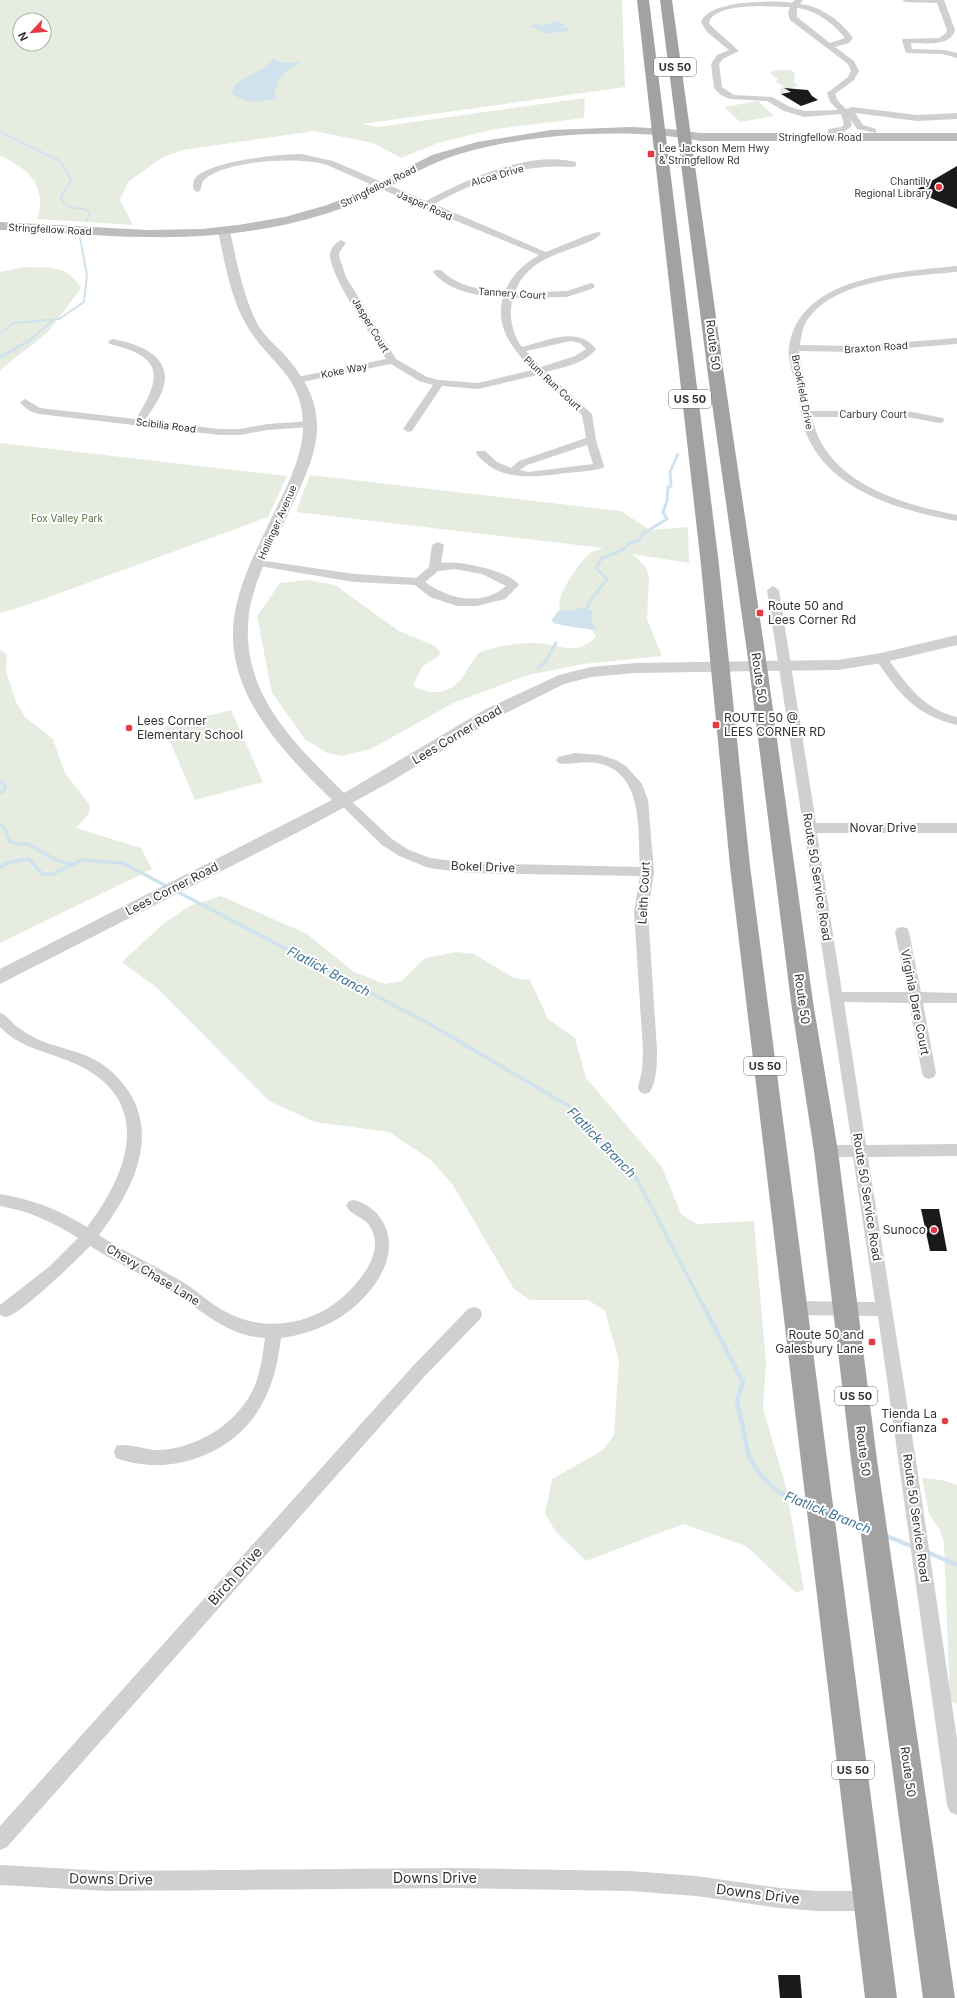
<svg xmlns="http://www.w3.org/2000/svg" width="957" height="1998" font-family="Inter,sans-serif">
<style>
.green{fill:#e6ecdf;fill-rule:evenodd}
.water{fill:#cfe2ee}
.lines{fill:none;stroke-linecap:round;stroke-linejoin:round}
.stream-far3{stroke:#cfe2ee;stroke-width:2}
.stream-far2{stroke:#cfe2ee;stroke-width:3}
.stream-far1{stroke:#cfe2ee;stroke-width:3.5}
.stream{stroke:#cfe2ee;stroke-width:4.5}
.building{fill:#1a1a1a}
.minor{fill:#d0d0d0;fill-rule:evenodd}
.tertiary{fill:#d0d0d0;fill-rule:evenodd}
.secondary{fill:#bdbdbd;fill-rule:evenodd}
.trunk{fill:#a2a2a2;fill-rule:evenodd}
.poi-dot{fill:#e63946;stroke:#fff;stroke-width:1.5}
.labels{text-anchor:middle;stroke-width:4;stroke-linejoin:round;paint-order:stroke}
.far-street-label{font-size:10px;fill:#333;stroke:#fff}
.far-poi-label{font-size:10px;fill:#333;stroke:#fff;text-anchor:start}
.far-park-label{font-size:10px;fill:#56703f;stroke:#fff}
.shield{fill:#fff;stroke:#707070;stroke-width:1}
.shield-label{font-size:11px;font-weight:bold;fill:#333}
.street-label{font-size:12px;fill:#333;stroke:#fff}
.poi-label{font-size:12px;fill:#333;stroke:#fff;text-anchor:start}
.water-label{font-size:13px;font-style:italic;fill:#3f7597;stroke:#fff}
.near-street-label{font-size:14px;fill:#333;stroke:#fff}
</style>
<rect width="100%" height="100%" fill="#fff"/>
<path class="green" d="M0 0H622L625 87 362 124 378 127 585 98 584 118 495 129 438 143 401 158 373 143 314 131 183 150 163 157 128 182 120 200 133 225 37 219C48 186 28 168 0 156ZM20 20H44V44H20Z
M776 70H791L794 72 795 79 793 82 797 84 796 86 806 89 798 86 788 90 790 91 779 94 781 88 784 87 776 82 778 79 771 75V72Z
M758 101 774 116 740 122 724 107Z
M25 267C50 268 66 264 81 288L48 332 0 370V272Z
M0 443 270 474 287 476 268 517 24 606 0 613Z
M310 475 621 511 650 530 688 527 689 563 632 554 646 567 649 576 647 619 662 656 583 664 528 675 453 703 371 749 342 756 327 753 305 739 272 693 257 616 280 583 308 580 335 585 399 631 435 646 441 654 422 667 413 685C429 696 449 695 462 678 467 671 472 660 479 653 482 651 487 650 491 649 504 645 519 643 533 643 559 643 574 658 596 637L591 628C582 624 564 619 560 609 555 596 581 559 592 552 595 550 600 550 603 548L296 512Z
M0 650 7 654 6 671 16 702 25 717 53 739 65 773 90 805 89 814 76 828 141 848 152 869 0 943Z
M231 710 263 782 195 800 164 727Z
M221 896 307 934 354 972 385 984 402 981 425 958 457 952 474 954 514 978 530 980 548 1019 575 1038 586 1078 662 1167 681 1214 697 1224 754 1221 766 1364 763 1408 786 1487 804 1590 796 1593 746 1546 683 1524 586 1561 556 1532 545 1514 552 1479 603 1450 614 1435 619 1361 605 1311 588 1300H530L514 1289 453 1185 431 1160 389 1132 315 1122 269 1101 156 987 122 962 164 923 190 906Z
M922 1478 942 1480 957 1485V1704L950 1702 944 1542 940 1530 929 1514Z"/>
<path class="water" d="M556 21 566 25 557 30 567 27 570 29C562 35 555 30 547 34L530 26 537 24 543 26Z
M273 59 284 63 302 62C292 66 283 73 277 82L279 84 278 86 274 88 276 97 275 99C260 102 246 104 232 94 232 78 267 72 273 59Z
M582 607 592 611 591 619 596 628 594 630 566 626 553 623 552 620C563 603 560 613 573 611 576 610 579 608 582 607Z"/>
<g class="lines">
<path class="stream-far3" d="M0 132 60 161 71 180 61 197C64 209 77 208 87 210L89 213 87 221
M0 333 14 323 59 319 84 302 87 275 80 238
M37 334 52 321"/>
<path class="stream-far2" d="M0 357 29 341 38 333
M644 533 667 519 663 512 667 501 668 487 671 486 670 472 678 454
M587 608 590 601 607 579 596 568 601 559 624 549 629 543 638 541 643 534
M538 668 545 662 556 643"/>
<path class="stream-far1" d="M0 781 5 785V790L0 793
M0 825 4 827 9 841 17 844H28L56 860 74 865
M0 867 10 862 29 859 42 874H52L82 860 123 863 168 887
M176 891 428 1023 572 1108 637 1179 702 1304"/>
<path class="stream" d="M702 1303 743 1382 737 1400 749 1457 761 1475 778 1492 810 1505
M830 1513 864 1526
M884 1535 914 1547
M927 1552 957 1565"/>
</g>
<path class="building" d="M784 88 808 90 812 96 818 100 801 106 781 94 791 92Z
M957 166V209L914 191 928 183Z
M921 1209H939L947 1251H930Z
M778 1975H800L802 1998H780Z"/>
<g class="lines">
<path class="minor" d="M795 0H803L800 4C821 6 841 21 853 38L849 43 835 47 854 61 859 71 854 80 835 94 838 101 846 109 853 107 917 115 957 113V119L917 121 855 113 863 125 876 129V133L857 129 850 119 852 125C847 132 837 135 828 133V129L841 127 844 125 841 114 804 117 784 111 767 101 730 99 721 95 714 88 711 64 717 55 729 50 707 32 701 22C708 0 772 0 792 3ZM757 6 790 7 788 13 790 20 848 64 851 71 848 77 827 93 830 102 838 110 804 111 790 107 772 97 734 95 722 87 719 64 723 59 739 51 709 24 710 19C721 7 742 7 757 6ZM797 8C816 10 833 23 845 38L830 43 797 17Z
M902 0H944L955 30C951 47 924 43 911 43L912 49 944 50 957 53V58L943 54 906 53 902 41 903 39 939 38 946 33 947 30 937 3 906 2Z
M301 154 333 161 426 201C467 179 529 150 576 162V166L573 167C522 163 478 180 434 204L546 252C554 249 595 231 599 232L601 234C595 240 586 243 579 246 553 255 524 264 515 293L567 291 591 283 594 284V288L567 297 513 298C508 314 512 334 522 347 546 341 578 325 596 349 585 364 563 367 546 372L592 414 596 440 604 466 603 468C591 471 578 472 566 473 535 477 498 483 476 453L477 451H485L497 462 511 468 519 461 586 438 582 415 537 375 478 389 442 386 412 431 408 432 403 429 433 385 419 381 391 364 297 383 293 382 292 380 297 377 386 359C372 336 333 281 330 257 329 251 335 242 341 240L346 243 340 251 339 256 346 277 396 359 427 377 439 380 478 383 532 370C514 350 494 327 503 298 479 296 449 292 433 272L435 270H441C458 287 482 290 505 292 511 275 524 264 539 255L422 207 327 165C301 156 224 160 204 180 201 183 202 187 200 191L197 192 193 189C193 186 193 182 194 180 204 161 281 154 301 154ZM571 341 580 343 586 349 575 356 541 367 526 351ZM587 445 593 464 528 472 520 470 527 465Z
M957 266V272C912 276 830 279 805 324 802 330 801 339 800 345L855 346 957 338V344L855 352 799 351 810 411H907L943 418 944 420 943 422 939 423 907 417H812C825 482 900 504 957 515V521C899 510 826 491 804 428 801 415 799 402 797 389 794 376 787 360 789 347 800 275 901 272 957 266Z
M113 339C133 343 166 352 165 379 164 394 153 408 145 420L219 429H240L267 424 310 421 315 424 310 427 267 430 240 435H219L39 414C31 412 25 409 20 402L25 399 40 408 136 419C163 375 163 357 110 344L108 342 110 340Z
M438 542 444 545 441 563C458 560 508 570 519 585L505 599 477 606H457L430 597 415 585 354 582 259 566 253 563 259 560 354 574 416 578 429 567 432 545ZM455 569 482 574 506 586C482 607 448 599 425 582L438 571Z
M773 586 779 590 816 823H957V833H817L842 992H907L895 932 897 928 902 927 907 928 909 932 921 992 957 993V1003H923L936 1073 934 1077 929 1079 924 1077 922 1073 909 1003 844 1002 866 1145 957 1144V1156L868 1157 915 1454 957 1739V1815L950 1812 947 1805 878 1316 795 1315 789 1313 787 1308 789 1303 795 1301 875 1302 853 1157H826L821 1155 819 1151 821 1147 826 1145H852L767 590Z
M881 654 885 655C905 682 922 709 957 717V725C915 715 898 693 875 658Z
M575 753 600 755 616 760 626 766 642 784 648 800 654 872 648 912 657 1050C657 1064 657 1079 650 1092L645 1094 640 1092 638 1088 642 1070 643 1050 634 912 640 876 470 873 429 868 399 856 382 845 336 800 337 797H347L392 839 409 850 430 858 470 863 640 867C638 830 644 772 597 763 584 760 568 766 558 763L556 760 558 757Z
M0 1013C7 1015 10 1021 16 1026 23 1031 31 1036 39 1040 59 1048 80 1051 99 1062 113 1071 124 1083 132 1097 158 1144 128 1197 99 1235 126 1253 154 1265 181 1281 197 1290 210 1304 226 1312 265 1333 314 1325 346 1294 363 1278 386 1249 369 1225 363 1217 351 1215 346 1206L349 1201 354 1200C368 1204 377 1211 384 1224 402 1260 368 1300 339 1318 321 1329 302 1335 281 1338 278 1361 274 1382 263 1402 237 1454 169 1478 116 1458L114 1452 116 1446C127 1442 147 1451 161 1450 201 1447 241 1421 256 1383 261 1368 263 1353 265 1338 225 1336 202 1309 170 1291 144 1275 116 1263 90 1246 79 1258 20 1315 6 1317 4 1317 2 1316 0 1315V1305L50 1266 78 1238C53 1222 29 1211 0 1206V1194C32 1199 60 1210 87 1227 128 1174 155 1102 78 1065 51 1052 22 1050 0 1027Z
M474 1307 480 1309 482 1314 480 1319 424 1377 7 1847 0 1850V1826L412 1367 468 1309Z
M0 1865 106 1871 456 1868 630 1871 696 1876 780 1888 818 1891H869L876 1894 879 1901 876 1908 869 1911H818L780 1908 696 1896 630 1891 456 1888 106 1891 0 1885Z"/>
<path class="tertiary" d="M224 227 230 231C237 263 243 296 258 325 264 335 273 343 281 351 300 371 316 395 317 423 318 456 300 487 287 516 273 546 254 579 249 613 239 692 293 742 344 793L486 709 559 675 591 667 635 663 838 660 881 653 957 635V645L881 663 838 670 635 673 591 677 564 684 498 717 390 782 308 827 0 984V969L332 800C281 750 221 689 235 612 241 579 257 549 271 519 285 490 304 457 303 423 302 375 267 361 247 326 230 297 225 263 218 231Z"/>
<path class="secondary" d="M631 127 670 129 700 133H957V141H700C628 126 508 134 440 161 415 171 393 186 369 197 342 210 313 218 284 225 239 234 194 238 148 237 98 237 49 231 0 230V222L147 230 202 229 238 225 285 217 327 205 362 191 432 155 477 142 551 130Z"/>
<path class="trunk" d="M637 0H649L719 565 750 866 897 1998H865L730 866 701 565Z
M660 0H672L724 375 767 666 813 1002 838 1151 877 1460 955 1998H923L851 1460 814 1151 791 1002 749 666 708 375Z"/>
</g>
<g class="poi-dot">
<rect x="647" y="150" width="8" height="8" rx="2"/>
<circle cx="939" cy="187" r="4"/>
<rect x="756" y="609" width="8" height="8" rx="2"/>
<rect x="712" y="721" width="8" height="8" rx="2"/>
<circle cx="129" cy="728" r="4"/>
<circle cx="934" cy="1230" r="4"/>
<rect x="868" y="1338" width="8" height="8" rx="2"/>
<circle cx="945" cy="1421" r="4"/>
</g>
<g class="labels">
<g class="far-street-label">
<text x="820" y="141">Stringfellow Road</text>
<text transform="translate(497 175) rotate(-16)" y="4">Alcoa Drive</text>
<text transform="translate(378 186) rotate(-26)" y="4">Stringfellow Road</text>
<text transform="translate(425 205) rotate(24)" y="4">Jasper Road</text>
<text transform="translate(50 229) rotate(3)" y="4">Stringfellow Road</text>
<text transform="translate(512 293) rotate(4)" y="4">Tannery Court</text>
<text transform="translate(371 325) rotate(59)" y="4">Jasper Court</text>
<text transform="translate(876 347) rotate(-4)" y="4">Braxton Road</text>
<text transform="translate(344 370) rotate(-11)" y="4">Koke Way</text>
<text transform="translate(553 383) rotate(43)" y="4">Plum Run Court</text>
<text transform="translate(803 392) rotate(79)" y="4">Brookfield Drive</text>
<text x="873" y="418">Carbury Court</text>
<text transform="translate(166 425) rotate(7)" y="4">Scibilia Road</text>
<text transform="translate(277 522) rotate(-66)" y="4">Hollinger Avenue</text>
</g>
<g class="far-poi-label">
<text x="659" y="152">Lee Jackson Mem Hwy<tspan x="659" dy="12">&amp; Stringfellow Rd</tspan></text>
<text x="931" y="185" text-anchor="end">Chantilly<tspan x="931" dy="12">Regional Library</tspan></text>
</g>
<g class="far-park-label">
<text x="67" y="522">Fox Valley Park</text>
</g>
<g class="shield">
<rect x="654" y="58" width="42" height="18" rx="3"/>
<rect x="669" y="390" width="42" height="18" rx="3"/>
<rect x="744" y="1057" width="42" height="18" rx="3"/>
<rect x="835" y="1387" width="42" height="18" rx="3"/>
<rect x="832" y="1761" width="42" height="18" rx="3"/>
</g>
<g class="shield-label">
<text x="675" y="71">US 50</text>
<text x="690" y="403">US 50</text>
<text x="765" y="1070">US 50</text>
<text x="856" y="1400">US 50</text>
<text x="853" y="1774">US 50</text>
</g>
<g class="street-label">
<text transform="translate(713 345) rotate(83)" y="4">Route 50</text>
<text transform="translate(759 678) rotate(82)" y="4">Route 50</text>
<text transform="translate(457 735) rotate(-31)" y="4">Lees Corner Road</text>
<text x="883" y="832">Novar Drive</text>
<text transform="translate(483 867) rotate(2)" y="4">Bokel Drive</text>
<text transform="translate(817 877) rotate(81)" y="4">Route 50 Service Road</text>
<text transform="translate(172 889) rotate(-27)" y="4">Lees Corner Road</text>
<text transform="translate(644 893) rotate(-87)" y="4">Leith Court</text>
<text transform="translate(802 999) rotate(82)" y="4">Route 50</text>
<text transform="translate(915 1002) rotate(79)" y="4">Virginia Dare Court</text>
<text transform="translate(867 1197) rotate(81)" y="4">Route 50 Service Road</text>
<text transform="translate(153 1275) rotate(31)" y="4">Chevy Chase Lane</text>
<text transform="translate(863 1451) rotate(83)" y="4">Route 50</text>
<text transform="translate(916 1518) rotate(82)" y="4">Route 50 Service Road</text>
<text transform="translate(908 1772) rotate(82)" y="4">Route 50</text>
</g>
<g class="poi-label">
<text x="768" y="610">Route 50 and<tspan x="768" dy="14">Lees Corner Rd</tspan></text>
<text x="724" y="722">ROUTE 50 @<tspan x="724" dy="14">LEES CORNER RD</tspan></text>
<text x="137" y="725">Lees Corner<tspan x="137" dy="14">Elementary School</tspan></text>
<text x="926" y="1234" text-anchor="end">Sunoco</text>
<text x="864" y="1339" text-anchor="end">Route 50 and<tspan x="864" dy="14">Galesbury Lane</tspan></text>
<text x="937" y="1418" text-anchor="end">Tienda La<tspan x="937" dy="14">Confianza</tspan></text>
</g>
<g class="water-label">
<text transform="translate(329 971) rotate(28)" y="5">Flatlick Branch</text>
<text transform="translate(602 1142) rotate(46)" y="5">Flatlick Branch</text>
<text transform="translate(828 1512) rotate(22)" y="5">Flatlick Branch</text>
</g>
<g class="near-street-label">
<text transform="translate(235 1576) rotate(-48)" y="5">Birch Drive</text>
<text x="435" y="1883">Downs Drive</text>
<text transform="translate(111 1879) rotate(1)" y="5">Downs Drive</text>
<text transform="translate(758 1894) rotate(7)" y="5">Downs Drive</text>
</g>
</g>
<g transform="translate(32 32) rotate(244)"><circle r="19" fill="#ffffff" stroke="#adadad"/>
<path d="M0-3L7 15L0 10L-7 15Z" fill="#e63946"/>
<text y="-6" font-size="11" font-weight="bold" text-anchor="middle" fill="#333333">N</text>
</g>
</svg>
